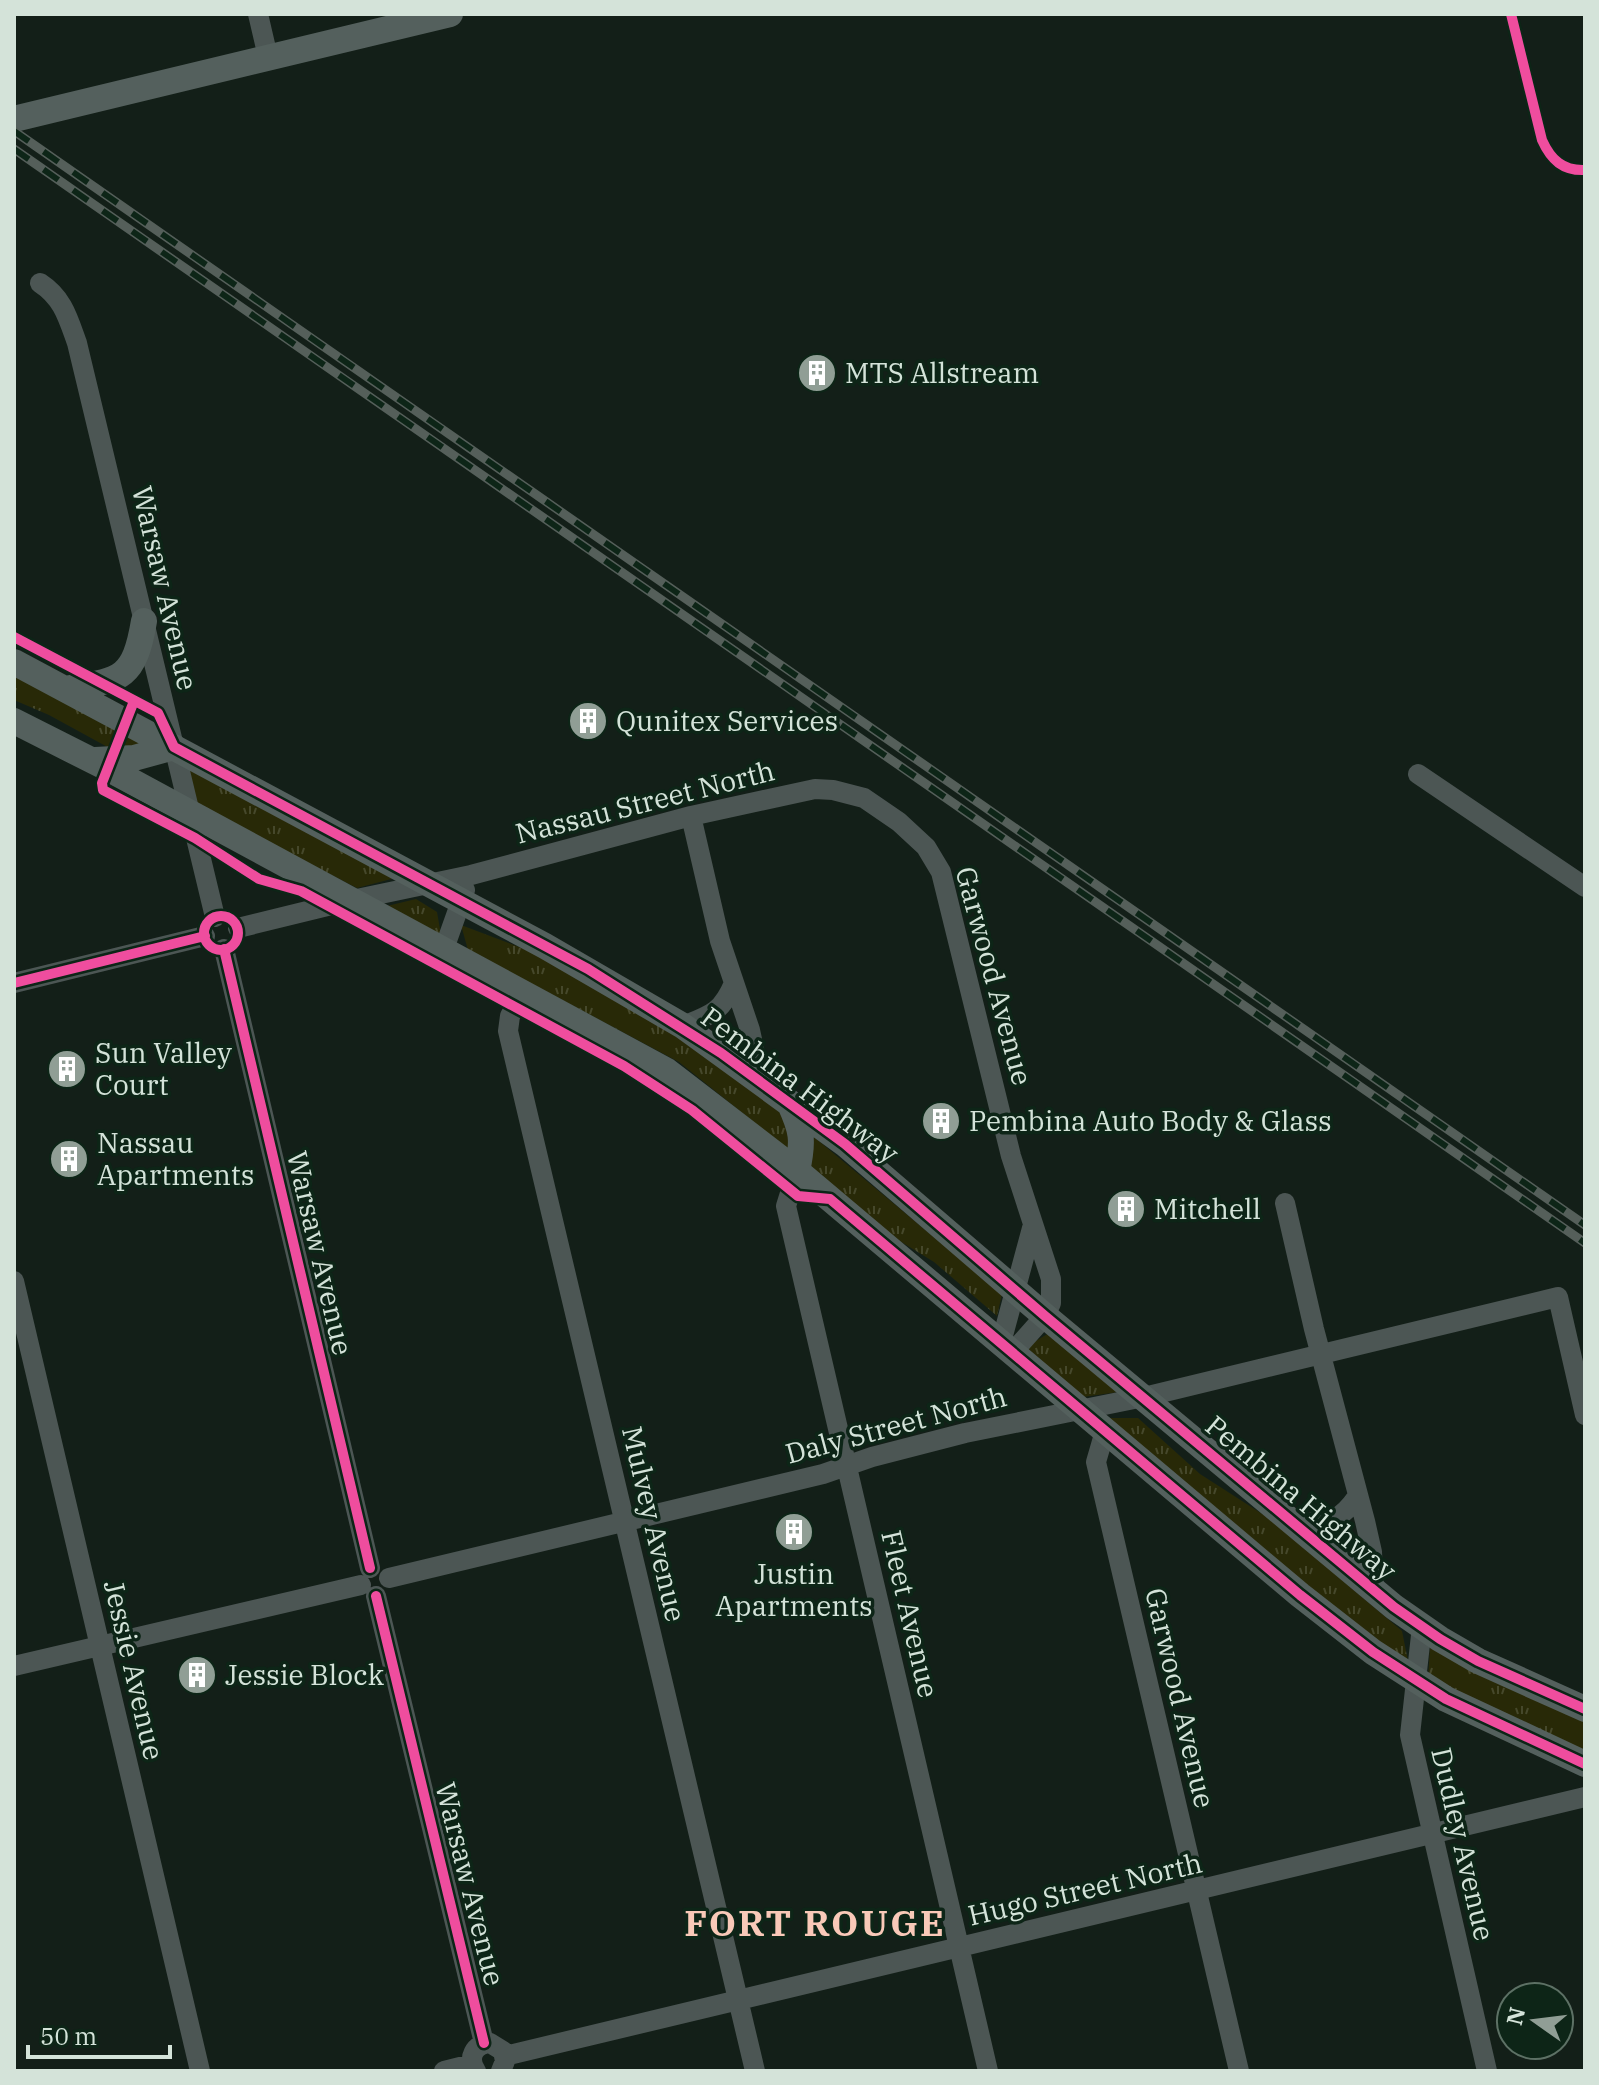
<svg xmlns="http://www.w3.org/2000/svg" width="1599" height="2085" font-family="'IBM Plex Serif',serif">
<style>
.grass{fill:url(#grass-tufts)}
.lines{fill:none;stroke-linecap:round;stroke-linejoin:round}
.minor{stroke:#4c5654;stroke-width:20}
.major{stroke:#54605d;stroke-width:26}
.rail-casing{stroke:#555f5a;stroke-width:9}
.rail{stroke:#0d2517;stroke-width:6;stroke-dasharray:18;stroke-linecap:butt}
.cycleway-casing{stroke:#0d2517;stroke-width:15}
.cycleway{stroke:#ef4d9e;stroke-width:10}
.labels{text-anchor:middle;stroke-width:7;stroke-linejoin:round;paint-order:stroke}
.poi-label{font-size:28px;fill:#d4e3d9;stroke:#0d2517;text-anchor:start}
.street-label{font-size:28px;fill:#d4e3d9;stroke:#0d2517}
.district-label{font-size:36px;font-weight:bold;letter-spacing:2px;fill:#f9c9b8;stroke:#0d2517}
</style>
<defs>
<pattern id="grass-tufts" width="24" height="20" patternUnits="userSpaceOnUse" patternTransform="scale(2)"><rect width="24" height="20" fill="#282907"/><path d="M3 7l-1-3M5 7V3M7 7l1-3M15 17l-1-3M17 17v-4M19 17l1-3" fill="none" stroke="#46482b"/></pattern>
</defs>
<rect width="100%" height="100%" fill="#131f18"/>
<path class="grass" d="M14 675 141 742V746L113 750 49 715 14 700Z
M186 767 395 878 357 888 195 805Z
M416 899 437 912 441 935 387 906Z
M461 925 527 950 631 1005 788 1113 791 1152 679 1062 468 950Z
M814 1137 1002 1294 997 1316 934 1262 890 1235 809 1168Z
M1049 1333 1118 1392 1083 1397 1026 1347Z
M1106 1418H1138L1200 1474 1270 1519 1402 1631 1409 1666 1359 1631Z
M1430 1648 1585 1719V1751L1428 1679Z"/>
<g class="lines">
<path class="minor" d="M258 14 268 57
M40 283C63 298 68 318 77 343L215 917
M1418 774 1585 887
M691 816 720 941 750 1030 761 1081
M238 928 352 900 471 875 691 816 815 789 833 790 864 798 899 822 926 847 941 872 1011 1156 1051 1279V1303L1045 1316 1012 1353
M224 949 370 1568
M444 949 465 890
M14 983 205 936
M523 992 510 1016 508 1031 755 2071
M683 1026C711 1015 722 1012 734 983
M797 1171 786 1206 988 2071
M1285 1203 1314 1329 1365 1521 1372 1552 1374 1590
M14 1281 200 2071
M1001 1343 1032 1228
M1105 1431 1096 1462 1239 2071
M1295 1524C1328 1521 1337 1525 1357 1497
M389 1578 823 1474 872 1457 965 1433 1144 1397 1558 1297 1585 1415
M376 1596 484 2043
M1422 1626 1410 1735 1487 2071
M14 1666 361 1585
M505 2056 1585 1797
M444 2071 472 2064
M476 2071C467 2058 474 2044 490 2043L503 2051 505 2061 501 2071"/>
<path class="major" d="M14 119 450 14
M14 662 545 946 683 1026 845 1144 1045 1316 1394 1607 1440 1639 1478 1661 1585 1709
M65 689C120 680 134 681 144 621
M14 721 109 769 667 1071 797 1171 1300 1595 1373 1652 1446 1699 1585 1764
M95 760 134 758 174 747
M789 1102C802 1130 804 1140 797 1171"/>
<defs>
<path id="rail" d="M14 131 1585 1225
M14 149 1585 1243"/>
</defs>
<use href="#rail" class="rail-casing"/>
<use href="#rail" class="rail"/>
<defs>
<path id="cycleway" d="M1511 14 1542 140C1551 160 1563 171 1585 170
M14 637 158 713 174 747 588 969 721 1053 845 1144 1045 1316 1394 1607 1440 1639 1478 1661 1585 1709
M134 701 102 783 103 790 195 838 259 879 301 891 624 1066 692 1110 798 1196 830 1199 1300 1595 1373 1652 1446 1699 1585 1764
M204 933a17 17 0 1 1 34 0a17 17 0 1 1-34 0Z
M224 949 370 1568
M14 983 205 936
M376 1596 484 2043"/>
</defs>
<use href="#cycleway" class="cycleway-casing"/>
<use href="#cycleway" class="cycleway"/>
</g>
<defs>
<symbol id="building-disc" viewBox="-11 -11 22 22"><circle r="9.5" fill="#909e95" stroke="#0d2517"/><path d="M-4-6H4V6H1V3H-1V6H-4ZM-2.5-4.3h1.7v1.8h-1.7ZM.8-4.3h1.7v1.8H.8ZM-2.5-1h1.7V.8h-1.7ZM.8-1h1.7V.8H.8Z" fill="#fff"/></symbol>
</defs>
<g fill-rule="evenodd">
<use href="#building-disc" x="795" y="351" width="44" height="44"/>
<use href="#building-disc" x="566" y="699" width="44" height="44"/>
<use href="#building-disc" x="45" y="1047" width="44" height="44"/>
<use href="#building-disc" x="919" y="1099" width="44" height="44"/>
<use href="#building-disc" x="47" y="1137" width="44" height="44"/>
<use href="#building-disc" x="1104" y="1187" width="44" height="44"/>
<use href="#building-disc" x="772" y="1510" width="44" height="44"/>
<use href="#building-disc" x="175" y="1653" width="44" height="44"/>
</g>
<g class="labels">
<g class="poi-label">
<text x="845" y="383">MTS Allstream</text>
<text x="616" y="731">Qunitex Services</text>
<text x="95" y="1063">Sun Valley<tspan x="95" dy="32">Court</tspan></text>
<text x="969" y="1131">Pembina Auto Body &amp; Glass</text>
<text x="97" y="1153">Nassau<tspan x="97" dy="32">Apartments</tspan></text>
<text x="1154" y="1219">Mitchell</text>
<text x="794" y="1584" text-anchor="middle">Justin<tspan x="794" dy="32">Apartments</tspan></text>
<text x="225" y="1685">Jessie Block</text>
</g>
<g class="street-label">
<text transform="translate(165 588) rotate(77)" y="10">Warsaw Avenue</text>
<text transform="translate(645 802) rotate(-14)" y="10">Nassau Street North</text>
<text transform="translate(994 976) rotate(75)" y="10">Garwood Avenue</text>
<text transform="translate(800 1085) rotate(37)" y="10">Pembina Highway</text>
<text transform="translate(320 1253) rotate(77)" y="10">Warsaw Avenue</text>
<text transform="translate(896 1425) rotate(-15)" y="10">Daly Street North</text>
<text transform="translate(1301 1498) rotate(40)" y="10">Pembina Highway</text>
<text transform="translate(654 1524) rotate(77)" y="10">Mulvey Avenue</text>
<text transform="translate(910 1614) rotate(77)" y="10">Fleet Avenue</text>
<text transform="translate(134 1670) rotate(77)" y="10">Jessie Avenue</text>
<text transform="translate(1180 1698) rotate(77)" y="10">Garwood Avenue</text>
<text transform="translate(1463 1844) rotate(77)" y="10">Dudley Avenue</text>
<text transform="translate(470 1884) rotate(76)" y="10">Warsaw Avenue</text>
<text transform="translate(1085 1889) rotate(-13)" y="10">Hugo Street North</text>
</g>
<g class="district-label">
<text x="815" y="1936">FORT ROUGE</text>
</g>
</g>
<rect width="1599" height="2085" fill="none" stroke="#d4e3d9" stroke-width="32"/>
<g transform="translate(1535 2021) rotate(284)"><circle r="38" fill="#0d2517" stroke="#5d7165" stroke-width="2"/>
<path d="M0-6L14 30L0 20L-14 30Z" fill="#909e95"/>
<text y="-12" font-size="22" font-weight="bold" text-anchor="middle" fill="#d4e3d9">N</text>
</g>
<path d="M28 2045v12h142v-12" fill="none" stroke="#d4e3d9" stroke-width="4"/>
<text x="40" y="2045" font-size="24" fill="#d4e3d9" stroke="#0d2517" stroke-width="6" paint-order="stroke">50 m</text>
</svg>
